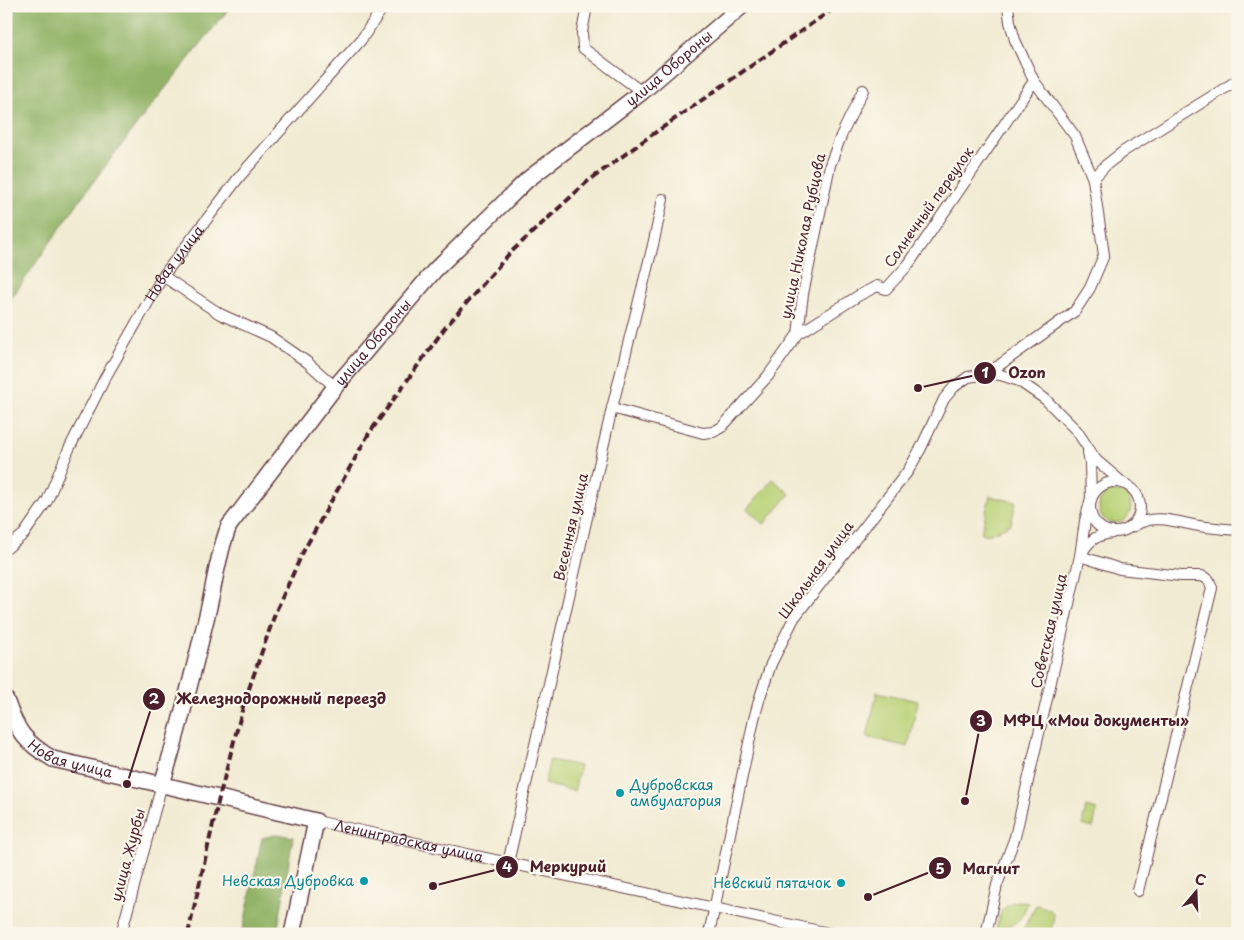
<svg xmlns="http://www.w3.org/2000/svg" width="1244" height="940" font-family="'Playpen Sans',sans-serif">
<style>
.green{fill:#bad277;stroke:#827851}
.forest{fill:#93b468;stroke:#6e6a4a}
.lines{fill:none;stroke-linecap:round;stroke-linejoin:round}
.street-casing{stroke:#633e44;stroke-width:12}
.secondary-casing{stroke:#633e44;stroke-width:18}
.street{stroke:#fff;stroke-width:10}
.secondary{stroke:#fff;stroke-width:15}
.rail{stroke:#4a1f2b;stroke-width:4;stroke-dasharray:8 4;stroke-linecap:butt}
.culture-dot{fill:#0f9aa8;stroke:#fbf7ec;stroke-width:2}
.labels{text-anchor:middle;stroke-width:4.5;stroke-linejoin:round;paint-order:stroke}
.street-label{font-size:14px;fill:#4a1f2b;stroke:#fbf7ec}
.culture-label{font-size:14px;fill:#0d838f;stroke:#fbf7ec;text-anchor:end}
.leader{fill:none;stroke:#4a1f2b;stroke-width:2}
.callout-dot{fill:#4a1f2b;stroke:#fbf7ec;stroke-width:2}
.mark-label{font-size:15px;text-anchor:middle;font-weight:bold;fill:#fff}
.callout-label{font-size:15px;text-anchor:middle;font-weight:bold;fill:#4a1f2b;stroke:#fbf7ec;stroke-width:4.5;stroke-linejoin:round;paint-order:stroke}
</style>
<rect width="100%" height="100%" fill="#fbf7ec"/>
<filter id="ink" filterUnits="userSpaceOnUse"><feTurbulence type="fractalNoise" baseFrequency=".02" numOctaves="2"/><feDisplacementMap in="SourceGraphic" scale="10" xChannelSelector="R" yChannelSelector="G"/><feConvolveMatrix kernelMatrix="1 2 1 2 8 2 1 2 1" color-interpolation-filters="sRGB"/></filter>
<filter id="wash" filterUnits="userSpaceOnUse"><feTurbulence type="fractalNoise" baseFrequency=".0096" numOctaves="4" result="noise"/><feDisplacementMap in="SourceGraphic" scale="20" xChannelSelector="R" yChannelSelector="G"/><feGaussianBlur stdDeviation="1.12" result="paint"/><feColorMatrix in="noise" values="0 0 0 0 0 0 0 0 0 0 0 0 0 0 0 0 0 1.4 0 .05"/><feComposite in="paint" operator="in"/></filter>
<g filter="url(#wash)">
<rect width="100%" height="100%" fill="#f2ebd3"/>
<path class="green" d="M773 479 790 494 764 524 747 509Z
M1099 507a16 16 0 1 1 32 0a16 16 0 1 1-32 0Z
M990 496 1016 502 1011 524 988 535 981 533Z
M877 692 918 701 908 747 867 737Z
M550 760 580 766 574 791 544 784Z
M1086 807 1097 810 1093 828 1082 825Z
M1017 901 1028 903C1020 922 1015 925 996 932 999 916 999 907 1017 901Z
M1036 905C1058 910 1055 914 1050 934H1021Z"/>
<path class="forest" d="M6 6H231L151 106 87 190 6 306Z
M278 834 293 837 277 934H242L262 838Z"/>
</g>
<g filter="url(#ink)">
<g class="lines">
<defs>
<g id="street">
<path d="M587 6 582 32 583 48 642 92"/>
<path d="M1093 179 1106 165 1124 151 1238 80"/>
<path d="M163 276 220 314 271 337 307 362 335 387"/>
<path d="M798 334 803 294 830 165 841 136 863 90"/>
<path d="M987 374 1075 311 1090 288 1104 255 1093 179 1075 136 1034 81 1015 40 1010 22 1008 6"/>
<path d="M612 408 703 433 713 432 722 427 768 376 798 334 858 296 877 286 886 289 908 265 1034 81"/>
<circle cx="1115" cy="507" r="25"/>
<path d="M1134 526C1153 513 1177 522 1199 526 1212 528 1225 529 1238 530"/>
<path id="s1" d="M6 549 24 534 47 501 69 449 105 378 163 276 240 176 361 40 384 6"/>
<path d="M1082 553C1089 540 1097 535 1112 533"/>
<path d="M1080 556 1120 569 1181 576H1202L1209 580 1212 588 1138 891"/>
<path id="s2" d="M316 821 833 934"/>
<path d="M508 863 612 408 653 245 663 199"/>
<path d="M121 934 162 784"/>
<path d="M709 934 754 719 760 697 771 664 794 618 908 471 921 448 944 399 954 387 968 377 987 374 1001 375 1019 381 1045 399 1077 431 1096 460 1123 483"/>
<path d="M986 934 997 885 1015 837 1080 556 1085 521 1091 498 1090 463 1088 452"/>
</g>
<g id="secondary">
<path id="s3" d="M6 700C17 731 24 742 53 759L316 821 292 934"/>
<path id="s4" d="M162 784C180 727 194 669 208 611 215 582 218 553 229 526L335 387 435 270 527 180 642 92 742 6"/>
</g>
</defs>
<use href="#street" class="street-casing"/>
<use href="#secondary" class="secondary-casing"/>
<use href="#street" class="street"/>
<use href="#secondary" class="secondary"/>
<path class="rail" d="M188 934 219 798 244 703 276 611 303 552 368 435 444 329 509 254 587 182 646 139 837 6"/>
</g>
</g>
<g class="culture-dot">
<circle cx="620" cy="793" r="5"/>
<circle cx="364" cy="881" r="5"/>
<circle cx="841" cy="883" r="5"/>
</g>
<g class="labels">
<g class="street-label">
<text dy="5" stroke="none"><textPath href="#s4" startOffset="905">улица Обороны</textPath></text>
<text transform="translate(929 207) rotate(-55)" y="5">Солнечный переулок</text>
<text transform="translate(803 236) rotate(-78)" y="5">улица Николая Рубцова</text>
<text dy="5" stroke="none"><textPath href="#s1" startOffset="334">Новая улица</textPath></text>
<text dy="5" stroke="none"><textPath href="#s4" startOffset="500">улица Обороны</textPath></text>
<text transform="translate(571 527) rotate(-77)" y="5">Весенняя улица</text>
<text transform="translate(816 570) rotate(-54)" y="5">Школьная улица</text>
<text transform="translate(1049 631) rotate(-77)" y="5">Советская улица</text>
<text dy="5" stroke="none"><textPath href="#s3" startOffset="94">Новая улица</textPath></text>
<text dy="5" stroke="none"><textPath href="#s2" startOffset="95">Ленинградская улица</textPath></text>
<text transform="translate(128 855) rotate(-75)" y="5">улица Журбы</text>
</g>
<g class="culture-label">
<text x="630" y="790" text-anchor="start">Дубровская<tspan x="630" dy="16">амбулатория</tspan></text>
<text x="354" y="886">Невская Дубровка</text>
<text x="831" y="888">Невский пятачок</text>
</g>
</g>
<path class="leader" d="M918 388L985 373M127 784L154 699M965 801L981 721M433 886L507 867M868 897L940 868"/>
<g class="callout-dot">
<circle cx="918" cy="388" r="5"/>
<circle cx="127" cy="784" r="5"/>
<circle cx="965" cy="801" r="5"/>
<circle cx="433" cy="886" r="5"/>
<circle cx="868" cy="897" r="5"/>
<circle cx="985" cy="373" r="12"/>
<circle cx="154" cy="699" r="12"/>
<circle cx="981" cy="721" r="12"/>
<circle cx="507" cy="867" r="12"/>
<circle cx="940" cy="868" r="12"/>
</g>
<g class="mark-label">
<text x="985" y="378">1</text>
<text x="154" y="704">2</text>
<text x="981" y="726">3</text>
<text x="507" y="872">4</text>
<text x="940" y="874">5</text>
</g>
<g class="callout-label">
<text x="1027" y="378">Ozon</text>
<text x="281" y="704">Железнодорожный переезд</text>
<text x="1096" y="726">МФЦ «Мои документы»</text>
<text x="568" y="872">Меркурий</text>
<text x="991" y="874">Магнит</text>
</g>
<rect width="1244" height="940" fill="none" stroke="#fbf7ec" stroke-width="25"/>
<g transform="translate(1196 892) rotate(19)" stroke="#fbf7ec" stroke-width="4" paint-order="stroke">
<path d="M0-4L9 19L0 12L-9 19Z" fill="#4a1f2b"/>
<text y="-8" font-size="14" font-weight="bold" text-anchor="middle" fill="#4a1f2b">С</text>
</g>
</svg>
